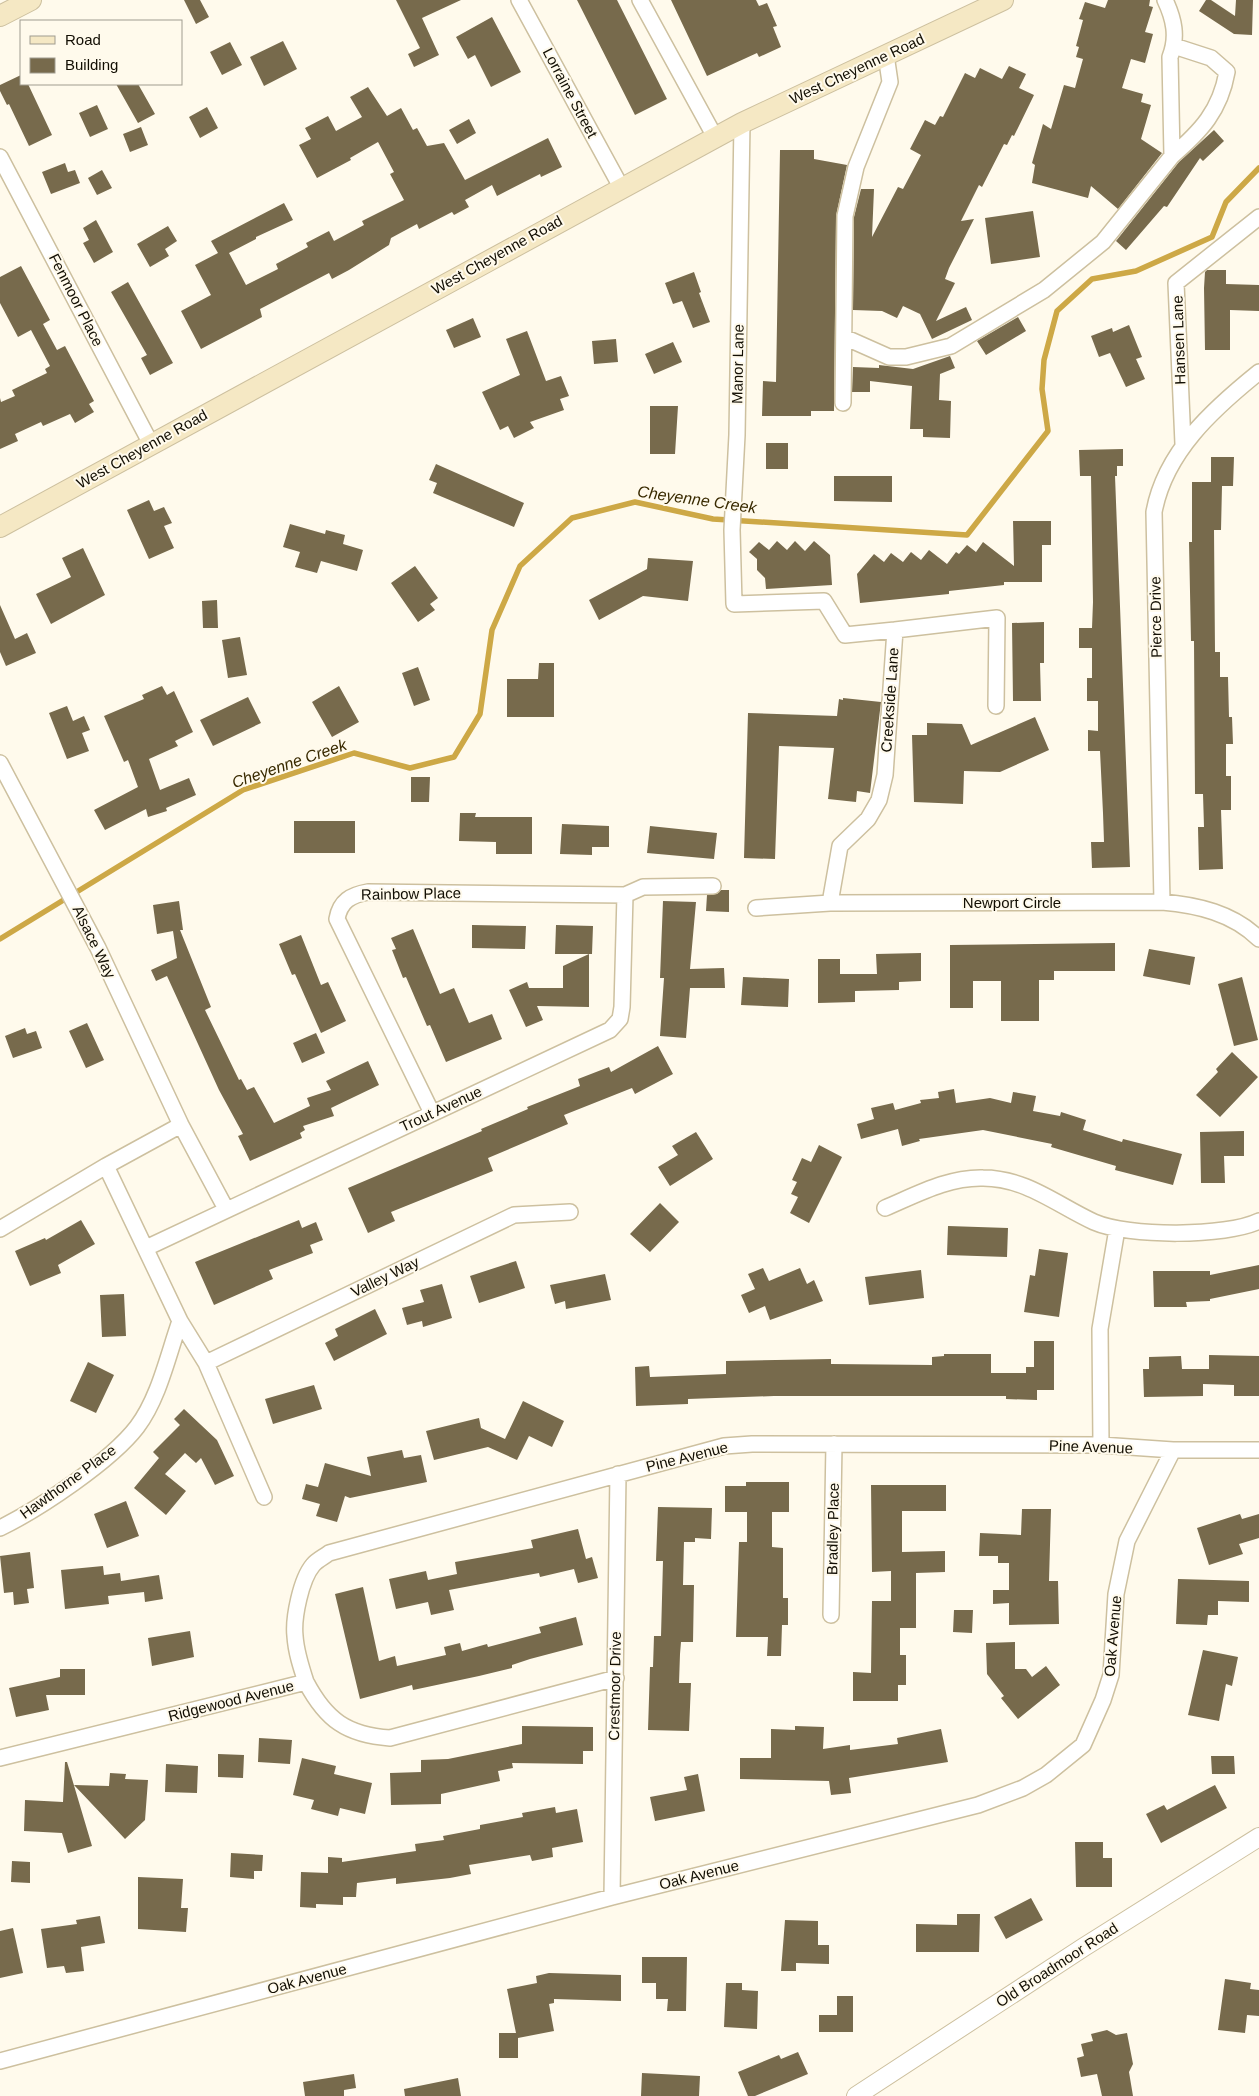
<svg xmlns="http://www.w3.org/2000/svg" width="1259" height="2096" font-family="Helvetica,sans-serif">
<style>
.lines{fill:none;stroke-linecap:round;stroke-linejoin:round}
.stream{stroke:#cda846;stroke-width:5.5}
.building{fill:#776a4c}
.minor-casing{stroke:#cdc09f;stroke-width:18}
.tertiary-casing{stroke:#cdc09f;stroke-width:20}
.secondary-casing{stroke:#cdc09f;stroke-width:22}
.minor{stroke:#fff;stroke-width:15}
.tertiary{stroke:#fff;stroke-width:18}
.secondary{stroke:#f5e8c4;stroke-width:20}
.labels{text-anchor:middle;stroke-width:4;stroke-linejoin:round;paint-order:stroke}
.street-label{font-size:15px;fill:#120e03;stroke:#fffaec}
.water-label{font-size:16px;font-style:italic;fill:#392a00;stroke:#fffaec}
</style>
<rect width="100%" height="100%" fill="#fffaec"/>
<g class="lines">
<path class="stream" d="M0 939 243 790 354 753 410 768 454 757 480 714 492 630 520 566 572 518 635 502 713 519 967 535 1048 431 1042 389 1044 360 1057 311 1092 279 1136 271 1212 237 1226 202 1259 168"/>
</g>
<path class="building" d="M184 0H200L209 17 196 24Z
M396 0H461L422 18 439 55 414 67 408 54 420 48Z
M577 0H617L667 99 635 115Z
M671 0H756L759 6 767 3 777 26 773 27 781 47 759 57 757 53 707 76Z
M1108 0H1150L1149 6 1153 7 1145 32 1153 34 1145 63 1131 59 1122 88 1143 94 1141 102 1151 105 1141 139 1162 153 1118 209 1091 186 1088 198 1032 183 1035 165 1032 163 1043 124 1051 129 1064 85 1075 88 1083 59 1076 57 1079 47 1076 46 1083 20 1079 19 1085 2 1105 8Z
M1206 0H1211L1235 16 1236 0H1253L1252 35 1234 34 1199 11Z
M492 17 521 72 491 87 475 55 468 59 456 37Z
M283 41 297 69 264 86 250 57Z
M230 42 242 65 222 75 210 52Z
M1009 66 1026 74 1019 88 1034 95 1014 136 1012 135 1007 145 1004 144 982 187 979 185 961 221 974 219 949 268 945 279 955 283 936 321 966 307 972 320 932 339 920 314 903 306 897 318 882 311 853 310 854 217 861 189H874L872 237 898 187 903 189 921 155 910 149 925 120 935 125 940 116 943 117 965 73 975 78 980 68 1002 79Z
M21 75V84H28L52 135 29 146 9 104 7 105 0 91V85Z
M116 84H138L155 114 138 123Z
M368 87 387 116 401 108 413 130 417 128 427 146 444 143 465 180 548 138 562 167 541 177 540 174 497 196 492 185 465 200 469 207 454 215 452 212 419 229 417 224 391 238 389 245 349 270 332 279 329 273 260 309 262 317 201 349 181 311 211 295 195 265 218 253 211 241 284 203 293 220 256 237V239L229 253 246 285 278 269 276 264 308 247 306 243 329 231 334 241 364 225 362 221 404 200 390 174 394 172 378 142 350 158 351 160 317 178 299 145 311 139 305 128 328 116 336 131 362 117 350 97Z
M97 105 108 129 90 137 79 113Z
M207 107 218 128 200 138 189 117Z
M469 119 476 133 457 144 449 130Z
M141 127 148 145 130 152 123 134Z
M1214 130 1224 141 1203 161 1200 158 1167 207 1164 206 1126 250 1116 241 1179 162Z
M780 150H814V159L847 165 836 216 834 411H811V416H762L763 381 776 382Z
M65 163 68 172 75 170 80 183 51 194 42 172Z
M102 170 112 188 97 195 88 178Z
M1033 211 1040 257 991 264 985 218Z
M96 220 113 252 94 263 83 243 89 240 83 228Z
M168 226 177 241 165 249 169 256 150 267 137 244Z
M21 266 50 320 43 324 57 350 65 346 94 401 89 404 94 412 75 423 70 414 43 426 41 422 15 434 18 441 0 449V398L1 402 15 396 12 390 47 373 45 369 50 366 31 330 18 337 0 303V277Z
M1207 270H1226V284L1259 285V311L1230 310V350H1205L1204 288 1205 272Z
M694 272 701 292 699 293 710 322 693 328 682 301 673 304 665 283Z
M128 282 173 363 150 375 141 358 147 355 111 292Z
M1018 317 1026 331 986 355 977 341Z
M473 318 481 337 454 348 446 330Z
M1129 325 1142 357 1136 359 1145 379 1126 387 1110 353 1099 357 1091 336 1112 328 1113 332Z
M527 331 546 381 561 376 569 396 560 399 564 410 530 422 534 428 514 438 508 426 500 430 482 392 520 375 506 339Z
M616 339 618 362 594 364 592 341Z
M673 342 682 362 654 374 645 354Z
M950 356 955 368 940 374 939 400 951 401 950 438 923 437V429H910L912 386 870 381V392H852L853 367 879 368V365L913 369Z
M650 406H678L675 454H650Z
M766 443H788V469H766Z
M1123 449V466H1117V476H1115L1130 867 1092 868 1091 842H1104L1103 813 1100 751H1088V730L1098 731V701H1087V678H1092V648H1079V628H1092L1093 602 1091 476H1080L1079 450Z
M1211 457H1234L1233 486H1222L1221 530H1214L1215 652H1220V677H1228L1229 717H1232L1233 744H1226V776H1231V810H1221L1223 869 1199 870 1198 827H1204L1203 794H1195L1194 641H1191L1189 542H1192V482H1211Z
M436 464 524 503 514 527 433 493 437 483 429 480Z
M834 476H892V502L834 501Z
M149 500 154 511 164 507 172 523 164 526 174 548 149 559 127 510Z
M1013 521H1051V545H1042V582H1004V585L949 591V594L860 603 857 574 874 554 884 562 891 553 903 562 911 552 921 560 929 550 947 564 956 552 959 554 967 545 976 552 983 542 1014 566Z
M290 524 325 534 326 530 345 535 343 544 363 550 357 571 321 561 317 573 295 567 300 552 283 547Z
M777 541 787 550 795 541 805 551 814 541 830 555 832 585 766 589 765 578 757 570V559L749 552 759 542 769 550Z
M83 548 105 595 51 624 36 594 71 577 62 558Z
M648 558 693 561 688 601 643 596 599 620 589 600 647 569Z
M415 566 438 598 430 604 435 610 418 622 391 583Z
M217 600 218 628H203L202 601Z
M0 605 15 639 27 633 36 653 6 666 0 652Z
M1044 622V663H1040L1041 701H1013L1012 623Z
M240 637 247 675 228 678 222 640Z
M539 663H554V717H507V679H538Z
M418 667 430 700 414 706 402 673Z
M162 686 167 695 174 691 193 732 175 741 178 746 149 759 160 790 189 778 196 795 166 808 167 811 148 817 146 809 105 830 94 810 138 787 128 760 124 762 104 716 144 699 142 695Z
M339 686 359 722 332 737 312 702Z
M248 697 261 723 213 746 200 720Z
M843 698 881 702 870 793 857 791 856 802 828 799 834 748 779 746 775 859 744 858 748 713 837 716 839 699 843 700Z
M67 706 73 721 84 716 90 730 82 733 89 751 67 759 49 713Z
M1035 717 1049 750 1000 772 964 771 963 804 914 802 912 735H927V723L962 724 971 745Z
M411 777H430L429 802H411Z
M460 813H476L475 817H532V854H496V842L459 841Z
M294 821H355V853H294Z
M562 824 609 826V847H592V855L560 854Z
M650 826 717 833 714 859 647 853Z
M721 890H729V912L706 911 707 895 717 894Z
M179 901 183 930H180L211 1007 205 1010 239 1080 241 1079 247 1090 254 1087 274 1123 310 1106 307 1098 331 1090 326 1081 368 1061 379 1085 331 1108 334 1116 303 1126 305 1130 300 1133 302 1138 250 1161 238 1136 243 1134 219 1090 167 976 156 981 151 970 177 958 173 931 157 934 153 905Z
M663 901 696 902 690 969 724 968 725 988H690L686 1038 660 1036 664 978H660Z
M472 925 526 926 525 949 472 948Z
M556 925 593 926 592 954H555Z
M413 929 440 994 454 988 469 1023 492 1014 502 1039 446 1062 430 1025 427 1026 406 977 403 978 392 950 396 949 391 938Z
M301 935 321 985 328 982 346 1021 321 1033 295 974 292 975 279 944Z
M1115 943V971H1054V980H1039V1021H1001V981H973V1008H950V945Z
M1149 949 1195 957 1190 985 1143 976Z
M921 953V981L899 982V990L855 991V1002L818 1003V959H840V974H877L876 954Z
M589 954V1007L537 1006 543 1020 526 1027 509 990 527 982 529 988H563V966Z
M743 977 789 979 788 1007 741 1005Z
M1242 977 1258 1040 1234 1046 1218 984Z
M87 1023 104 1060 86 1068 69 1031Z
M25 1028 27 1034 36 1031 42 1048 13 1058 5 1036Z
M316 1033 325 1053 302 1063 293 1043Z
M658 1046 673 1074 635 1094 632 1088 564 1115 568 1124 488 1158 493 1171 391 1212 395 1221 368 1233 348 1188 482 1131 481 1129 528 1109 527 1107 580 1086 578 1079 609 1067 611 1072Z
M1232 1052 1258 1077 1220 1117 1196 1095 1218 1072 1216 1069Z
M954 1089 956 1103 990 1098 1011 1103 1013 1092 1036 1096 1033 1111 1060 1116 1061 1112 1086 1120 1083 1130 1122 1142 1123 1139 1182 1154 1173 1185 1115 1170 1116 1166 1051 1147 1052 1144 983 1130 919 1139 920 1141 902 1146 898 1129 861 1139 857 1124 874 1119 871 1108 893 1103 895 1110 921 1103 920 1100 939 1098 938 1092Z
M1244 1131V1156H1224L1225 1183H1201L1200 1132Z
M696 1132 713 1159 670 1186 658 1167 678 1155 672 1146Z
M819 1145 842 1157 809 1223 790 1213 798 1197 791 1194 797 1182 792 1180 802 1158 811 1162Z
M660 1203 679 1222 650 1252 630 1234Z
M81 1220 95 1244 58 1265 61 1273 30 1286 15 1251 45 1238 46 1240Z
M299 1220 302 1228 316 1222 323 1240 310 1245 313 1253 269 1270 273 1279 214 1305 195 1262Z
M948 1226 1008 1228 1007 1257 947 1255Z
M1039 1249 1068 1253 1059 1317 1024 1312 1030 1275 1035 1276Z
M516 1261 525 1288 479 1303 470 1276Z
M1259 1265V1289L1210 1299V1301L1186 1302 1187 1307H1154L1153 1271H1210V1275Z
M763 1268 769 1281 800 1268 807 1284 814 1280 823 1301 770 1320 765 1306 749 1313 741 1295 755 1289 748 1274Z
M921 1270 924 1298 869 1305 865 1277Z
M605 1274 611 1300 566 1309 565 1301 555 1304 550 1285Z
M442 1284 452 1318 423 1327 422 1321 407 1325 402 1308 424 1302 420 1290Z
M124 1294 126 1336 102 1337 100 1295Z
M375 1309 387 1334 334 1361 325 1343 338 1336 335 1329Z
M1034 1341H1054V1390H1037V1400L1006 1399V1396H774L688 1399V1404L636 1406 635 1367 649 1366 650 1377 726 1374V1361L831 1359V1364L932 1365V1357L944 1356V1354H991V1373H1026V1367H1034Z
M1209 1355 1259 1356V1396H1234V1385L1203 1384V1396L1144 1397 1143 1369H1149V1357L1181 1356 1182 1369H1209Z
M88 1362 114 1375 96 1413 70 1401Z
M314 1385 322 1409 273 1424 265 1399Z
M523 1401 564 1421 552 1447 529 1436 517 1460 488 1447 434 1460 426 1431 479 1418 481 1428 505 1439Z
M184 1409 217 1440 234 1476 215 1485 201 1458 196 1463 185 1453 165 1474 186 1491 166 1515 134 1488 159 1458 153 1452 180 1425 174 1419Z
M402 1450 404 1458 421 1455 427 1482 350 1498 345 1496 337 1522 316 1516 320 1504 302 1499 306 1484 318 1487 325 1463 371 1476 367 1457Z
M746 1482H789V1512H772V1547L783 1548V1598H788V1625H782L781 1656H767L768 1637H736L739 1542H747V1512H725V1486H746Z
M871 1485H946V1511H902V1552L945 1551V1572L916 1573V1628H900V1655H906V1685H898V1701H853V1672L871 1673 872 1601H891V1571L872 1572Z
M126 1501 139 1536 107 1548 94 1514Z
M658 1507 712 1508 711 1539 695 1538V1542H684L683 1585H694L693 1642H681L680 1654 679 1683H691L689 1731 648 1730 650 1667H653L654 1636H661L663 1561H656Z
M1022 1509H1051L1049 1581H1058L1059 1624 1009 1625V1603L993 1604V1590H1009V1563H998V1556H979L980 1533 1021 1535Z
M1240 1514 1242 1519 1259 1514V1538L1239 1544 1243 1554 1209 1565 1197 1528Z
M578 1529 586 1559 592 1557 598 1578 578 1583 574 1569 540 1577 539 1573 449 1590 454 1610 431 1615 428 1602 396 1609 389 1579 426 1571 428 1580 457 1574 455 1562 533 1548 531 1540Z
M30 1552 34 1588 27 1589 29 1603 14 1605 13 1592 4 1593 0 1556Z
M103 1566 104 1575 120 1573 121 1581 159 1575 163 1599 145 1602 144 1592 108 1596 109 1604 65 1609 61 1570Z
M1178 1579 1249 1581V1602L1218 1601V1615H1208L1207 1625 1176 1624Z
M363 1587 379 1661 395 1656 397 1666 446 1655 444 1647 460 1643 462 1651 487 1644 488 1647 541 1633 539 1627 576 1617 583 1645 530 1659 512 1665V1668L479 1676 413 1690 412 1685 360 1699 335 1594Z
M954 1610H973L972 1633 953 1632Z
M190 1631 194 1657 152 1666 148 1638Z
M1015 1642V1669H1026L1032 1677 1046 1666 1060 1685 1018 1719 1001 1698 1004 1696 987 1674 986 1643Z
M1203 1650 1238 1657 1232 1686 1226 1684 1219 1721 1188 1715Z
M60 1669H85V1695H46L49 1710 16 1717 9 1688 60 1677Z
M522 1726 593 1727V1751H583V1764L512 1763 513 1768 498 1771 500 1781 441 1794V1804L391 1805 390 1773 421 1772V1760L448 1759 522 1744Z
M795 1726 824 1727 823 1749 850 1745V1750L898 1744 897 1738 941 1729 948 1762 849 1778 851 1793 831 1795 829 1781 740 1779V1758H771V1729L795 1730Z
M259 1738 292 1740 290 1764 258 1762Z
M218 1754 244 1755 243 1778 218 1777Z
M1211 1756H1234L1235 1774H1212Z
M302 1758 336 1766 334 1774 372 1783 365 1814 340 1808 338 1816 311 1809 314 1800 293 1795Z
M65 1762H67L92 1846 68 1853 62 1833 24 1831 25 1800 63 1802Z
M166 1764 198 1766 197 1793 165 1792Z
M110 1773 126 1774 125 1779 148 1780 145 1820 125 1839 74 1785 109 1786Z
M698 1774 705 1811 655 1821 650 1797 687 1790 684 1777Z
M1215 1785 1227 1808 1161 1843 1146 1814 1164 1805 1167 1810Z
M555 1807 556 1813 577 1809 583 1842 552 1848 553 1857 532 1861 530 1855 469 1865 471 1874 450 1878 396 1884V1878L357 1883 356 1897H343V1905L316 1904V1908L300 1907 301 1872 328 1873V1857L342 1858V1862L416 1851 415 1844 444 1840 443 1836 480 1829V1825L523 1817 522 1813Z
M1075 1842H1103V1858H1112V1887H1076Z
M231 1853 263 1855 262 1871H254V1879L230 1877Z
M12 1861 30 1862V1883L11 1882Z
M138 1877 183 1879 181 1908H188L186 1932 138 1929Z
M1031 1898 1043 1920 1006 1939 994 1917Z
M957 1914H980L979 1952H916V1924L957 1925Z
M100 1916 105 1943 81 1947 84 1971 66 1973 64 1966 47 1968 41 1929 77 1924 76 1920Z
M785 1920 818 1921V1945H829V1964L796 1963V1971H781Z
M13 1928 23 1973 0 1978V1931Z
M642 1957H687L686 2011H667L668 1999H656V1983H642Z
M549 1973 621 1975V2001L554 1999V2003L549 2004 554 2031 518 2038V2058H499V2033H516L507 1989 537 1983 536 1976Z
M1225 1979 1251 1983 1250 1989 1259 1990V2016L1247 2015 1245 2033 1218 2030Z
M726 1983H742V1990L758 1991 757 2029 724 2027Z
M837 1996H853V2032H819V2015H837Z
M1107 2030 1116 2035 1127 2033 1133 2064 1129 2072 1133 2096H1102L1097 2074 1081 2077 1077 2058 1084 2056 1081 2044 1093 2041 1091 2034Z
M798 2052 808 2074 755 2096H748L738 2072 779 2055 781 2059Z
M642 2073 700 2076 699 2096H641Z
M354 2074 356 2088 344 2090V2096H305L303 2082Z
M458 2078 461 2096H405L404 2089Z"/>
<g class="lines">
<defs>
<path id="minor" d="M519 0 621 187
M640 0 715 137
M742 123 737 435 732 530 734 604 824 601 845 635 895 630 885 775 879 800 868 819 840 846 830 903
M1172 156C1201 131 1220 111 1227 72L1211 58 1174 46
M0 157 151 444
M844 337 889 357H906L951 346 1044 290 1103 242 1172 156 1170 57C1178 37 1174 19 1165 0
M843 403 845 216 856 167 890 82 886 55
M1183 444 1176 283 1259 217
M895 630 997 618 996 706
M0 763 98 948 181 1125 226 1209
M1162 902 1154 512C1165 452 1213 409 1259 372
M756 908 830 903 1162 902C1197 905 1233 913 1259 939
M432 1113 337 919C340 901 351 895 368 892L625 895 643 887 713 886
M885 1208C916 1195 948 1177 983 1178 1026 1178 1057 1205 1094 1222 1128 1237 1226 1237 1259 1221
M0 1229 106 1166 181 1125
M146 1248 610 1030 620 1019 622 1007 625 895
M180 1321 206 1363 264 1497
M206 1363 514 1215 570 1212
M1101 1445 1100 1329 1117 1229
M0 1528C39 1509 111 1461 137 1427 159 1398 168 1355 180 1321L106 1166
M831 1615 834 1444
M306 1682C301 1667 296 1652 295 1636 293 1618 301 1579 313 1565 317 1560 324 1557 329 1553L724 1446 752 1444 1101 1445 1173 1450H1259
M0 1758 306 1682C326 1720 347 1735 390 1738L616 1678
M612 1897 618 1474
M0 2061 612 1897 978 1805 1023 1788 1046 1775 1083 1745 1103 1700 1111 1675 1116 1594 1127 1541 1173 1450"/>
<path id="tertiary" d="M856 2096 1084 1947 1259 1837"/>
<path id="secondary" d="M0 16 31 0
M0 527 742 123 1003 0"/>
</defs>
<use href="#minor" class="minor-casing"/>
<use href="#tertiary" class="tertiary-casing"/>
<use href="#secondary" class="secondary-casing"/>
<use href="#minor" class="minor"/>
<use href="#tertiary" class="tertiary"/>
<use href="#secondary" class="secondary"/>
</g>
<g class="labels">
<g class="street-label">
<text transform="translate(857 69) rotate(-25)" y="5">West Cheyenne Road</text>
<text transform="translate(570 93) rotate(62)" y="5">Lorraine Street</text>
<text transform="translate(497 255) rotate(-29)" y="5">West Cheyenne Road</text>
<text transform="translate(76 300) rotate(63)" y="5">Fenmoor Place</text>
<text transform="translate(1179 340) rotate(-92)" y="5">Hansen Lane</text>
<text transform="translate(738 364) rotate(-89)" y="5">Manor Lane</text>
<text transform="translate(142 449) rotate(-29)" y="5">West Cheyenne Road</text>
<text transform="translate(1156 617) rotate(-91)" y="5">Pierce Drive</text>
<text transform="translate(890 700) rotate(-86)" y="5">Creekside Lane</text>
<text transform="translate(411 894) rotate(-1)" y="5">Rainbow Place</text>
<text x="1012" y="908">Newport Circle</text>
<text transform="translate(94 942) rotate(64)" y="5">Alsace Way</text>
<text transform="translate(441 1109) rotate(-25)" y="5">Trout Avenue</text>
<text transform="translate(385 1277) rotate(-26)" y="5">Valley Way</text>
<text transform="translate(1091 1447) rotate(2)" y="5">Pine Avenue</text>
<text transform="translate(687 1457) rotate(-14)" y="5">Pine Avenue</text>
<text transform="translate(68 1482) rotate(-36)" y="5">Hawthorne Place</text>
<text transform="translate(833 1529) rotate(-89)" y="5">Bradley Place</text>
<text transform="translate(1113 1636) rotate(-85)" y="5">Oak Avenue</text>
<text transform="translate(615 1686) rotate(-89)" y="5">Crestmoor Drive</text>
<text transform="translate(231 1701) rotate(-14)" y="5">Ridgewood Avenue</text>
<text transform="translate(699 1875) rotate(-14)" y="5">Oak Avenue</text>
<text transform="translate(1057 1965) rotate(-33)" y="5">Old Broadmoor Road</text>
<text transform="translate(307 1979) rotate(-15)" y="5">Oak Avenue</text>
</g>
<g class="water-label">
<text transform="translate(697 499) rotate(8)" y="6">Cheyenne Creek</text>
<text transform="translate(289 763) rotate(-19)" y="6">Cheyenne Creek</text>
</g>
</g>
<rect x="20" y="20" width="162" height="65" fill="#fffaec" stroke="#a09c8f"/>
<rect x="30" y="36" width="25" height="8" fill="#f5e8c4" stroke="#a09c8f"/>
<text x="65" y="45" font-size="15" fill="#120e03">Road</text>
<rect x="30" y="58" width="25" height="15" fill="#776a4c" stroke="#a09c8f"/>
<text x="65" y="70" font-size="15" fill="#120e03">Building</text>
</svg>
